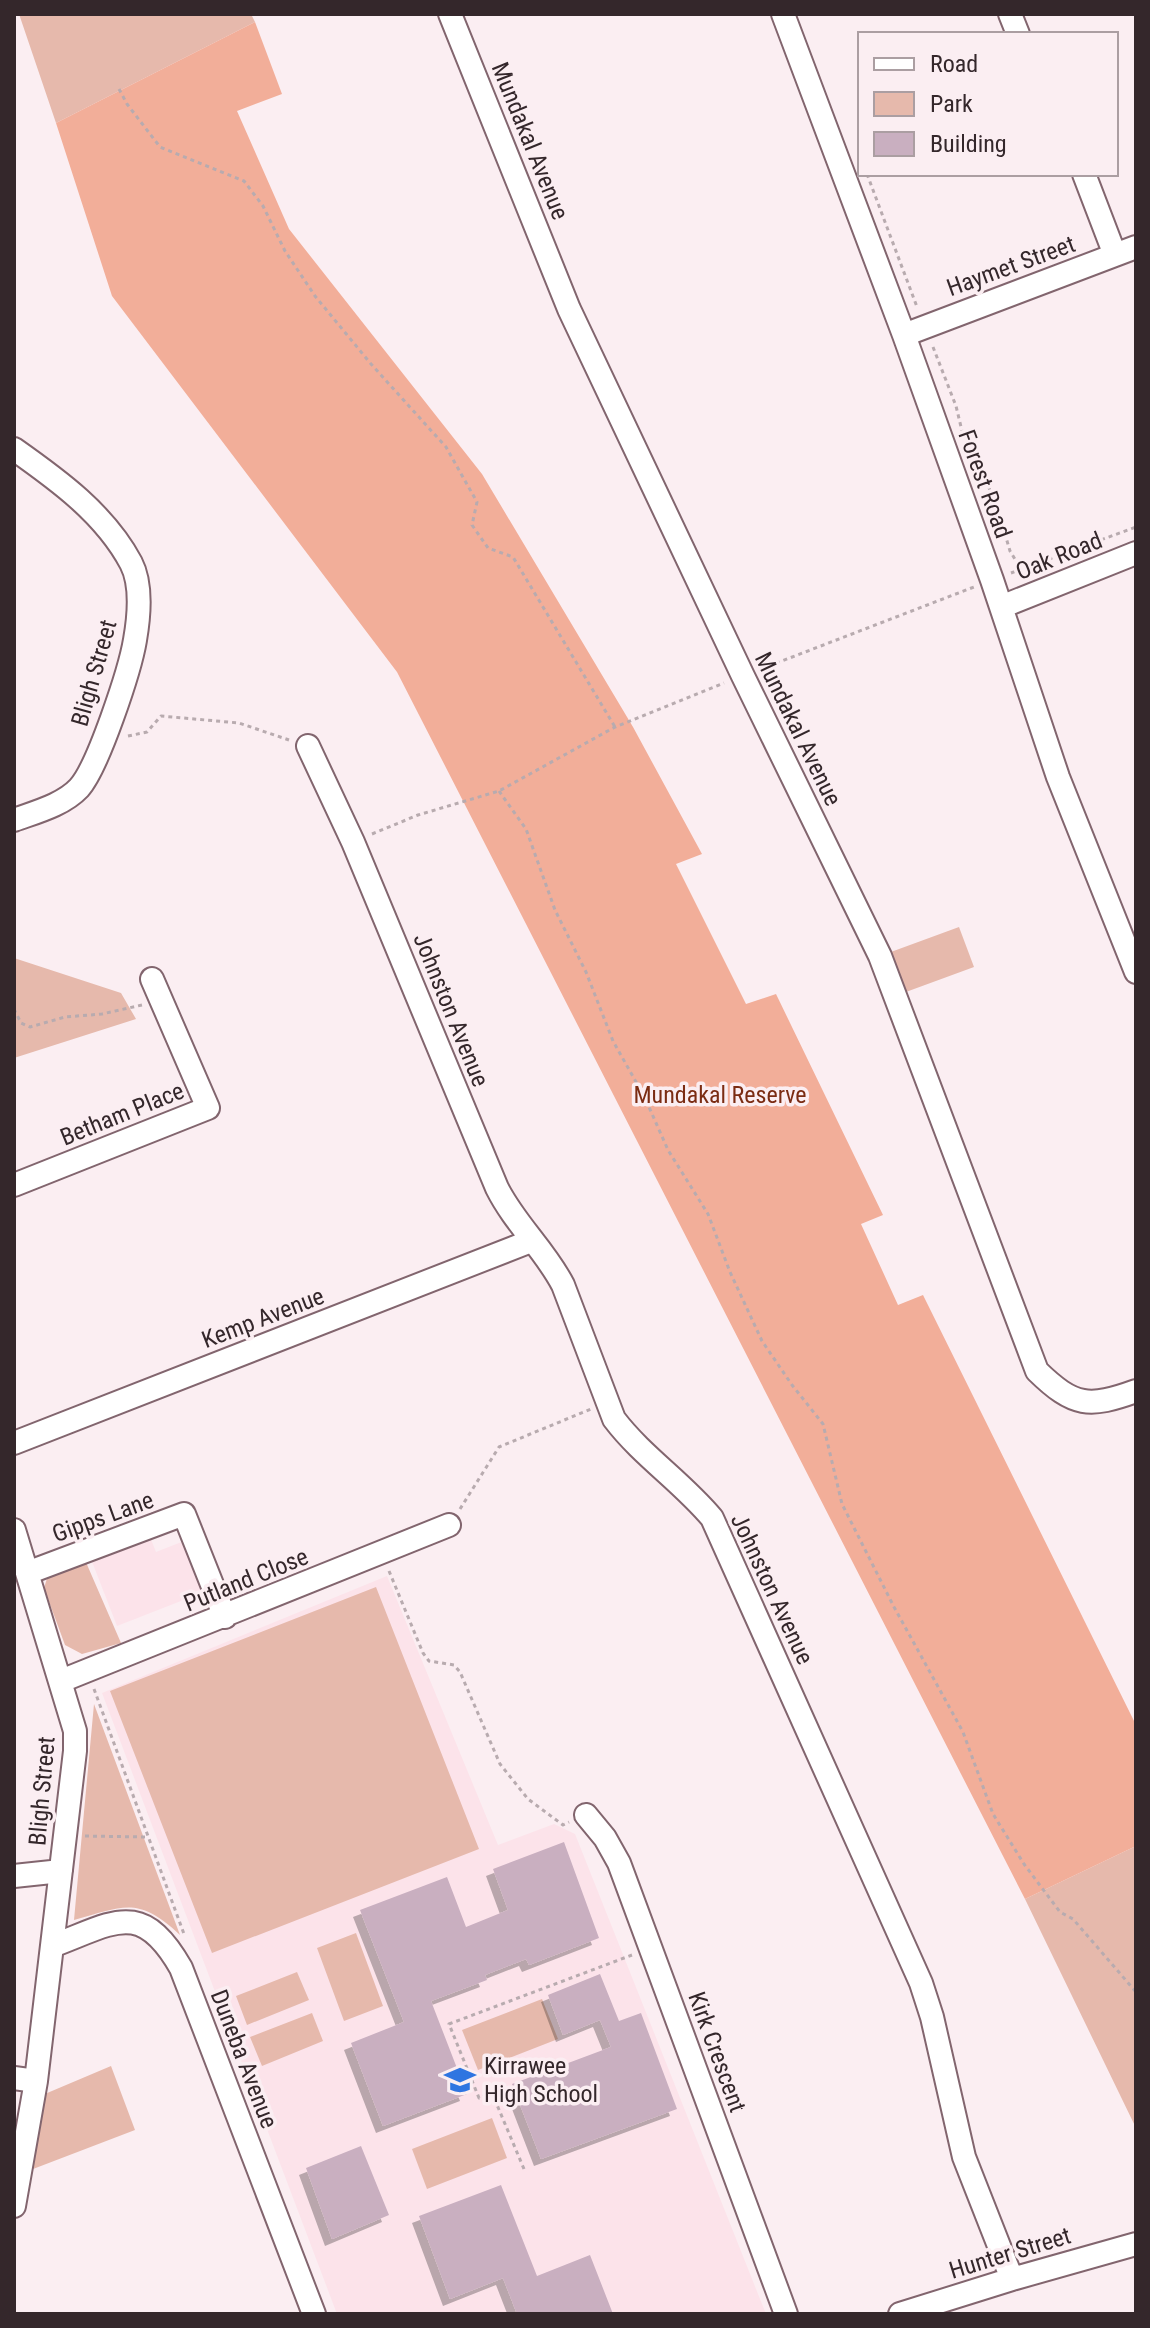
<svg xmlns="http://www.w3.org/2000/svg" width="1150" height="2328" font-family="'Roboto Condensed',sans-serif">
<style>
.built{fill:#fce3ea}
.green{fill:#e6b9ac}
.forest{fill:#f2ae99}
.building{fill:#c9afc0;filter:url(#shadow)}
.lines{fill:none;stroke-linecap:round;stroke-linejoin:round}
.minor-casing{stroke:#82656e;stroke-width:26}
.path{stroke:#b8abaf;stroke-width:3;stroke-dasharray:4 4;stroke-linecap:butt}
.minor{stroke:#fff;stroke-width:22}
.labels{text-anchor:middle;stroke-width:7;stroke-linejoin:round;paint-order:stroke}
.street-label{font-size:24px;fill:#34272b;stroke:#fbeef2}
.park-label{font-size:24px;fill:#7b2c13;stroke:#fbeef2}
.poi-label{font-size:24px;fill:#34272b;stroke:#fbeef2;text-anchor:start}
</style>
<defs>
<filter id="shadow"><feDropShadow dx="-7" dy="7" stdDeviation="0" flood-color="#0004"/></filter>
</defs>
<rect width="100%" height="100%" fill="#fbeef2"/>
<path class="built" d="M150 1537 156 1552 184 1541 204 1592 117 1626 91 1559Z
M387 1576 498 1845 554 1824 575 1834 766 2314H337L102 1693Z"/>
<path class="green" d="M19 14H251L255 22 56 123Z
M959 927 974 967 895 996 880 956Z
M14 958 121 993 136 1019 14 1058Z
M85 1560 121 1643 82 1654 65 1645 44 1588 49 1572Z
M376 1587 479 1849 212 1953 110 1691Z
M94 1704 180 1935C138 1896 125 1906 74 1920Z
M1136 1846V2128L1025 1899Z
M356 1933 383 2006 344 2021 317 1948Z
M297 1972 309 2000 247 2025 236 1996Z
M542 1999 558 2039 478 2070 462 2030Z
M312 2013 323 2041 262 2066 250 2037Z
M111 2066 135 2130 20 2174 33 2099Z
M492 2118 507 2158 427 2189 412 2149Z"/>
<path class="forest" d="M255 22 282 94 237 111 289 229 482 474 633 727 702 854 676 864 746 1004 776 994 883 1215 861 1224 898 1305 923 1295 1136 1725V1846L1025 1899 397 672 112 296 56 123Z"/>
<path class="building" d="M564 1842 599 1938 529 1965 526 1959 485 1975 487 1980 431 2001 467 2094 383 2126 351 2043 404 2022 360 1910 447 1877 466 1927 508 1910 493 1869Z
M600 1974 619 2021 641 2013 677 2109 541 2159 512 2084 611 2047 600 2020 563 2035 548 1995Z
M361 2146 389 2215 332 2239 306 2168Z
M501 2185 537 2276 590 2255 613 2314H517L503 2278 450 2299 419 2216Z"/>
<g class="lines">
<defs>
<path id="minor" d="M450 14 569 309 743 676 880 956 1037 1371C1074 1407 1089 1408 1136 1391
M783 14 904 335 992 580 1058 777 1136 972
M1010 14 1018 34
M1084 174 1115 255
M904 335 1136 247
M14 449C58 480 105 514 131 563 142 584 139 617 135 640 130 670 98 767 79 788 63 805 36 812 14 820
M1001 607 1136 553
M308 746 353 842 497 1188C515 1224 545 1250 563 1285L614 1419C642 1456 682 1482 712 1518L921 1983 932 2017 964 2157 1012 2279
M14 1185 208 1108 152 979
M14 1443 531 1241
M14 1530 75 1731V1751L36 2081 14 2206
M27 1573 184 1514 225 1617
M61 1681 449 1525
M586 1815 605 1838 619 1863 786 2314
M14 1876 61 1871
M52 1946C114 1923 141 1898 181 1968L314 2314
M14 2078 36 2081
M900 2314 1012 2279 1136 2244"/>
</defs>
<use href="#minor" class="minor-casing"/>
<path class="path" d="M119 89 127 104 160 147 244 181 263 206 285 251 315 296 371 364 446 447 477 502 472 525 488 548 513 557 615 727
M867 174 917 307
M933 347 956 406 962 431
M967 445 979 464 997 507 1010 551 1021 569
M1011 573 1136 527
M761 669 974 587
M128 736 147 732 161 716 239 723 289 740
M499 791 526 829 555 910 586 972 613 1041 645 1098 668 1150 708 1214 730 1272 762 1341 792 1385 823 1424 842 1504 894 1607 963 1732 993 1814 1024 1864 1060 1912 1073 1919 1136 1992
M372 834 418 815 499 791 615 727 724 683
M14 1009 21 1023 30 1027 65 1017 102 1014 142 1005
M460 1509 499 1447 591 1409
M389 1571 423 1653 429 1661 454 1665 460 1672 500 1764 528 1799 563 1825 569 1822
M94 1689 184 1934
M85 1836 148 1837
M524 2169 492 2093 479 2098 449 2024 632 1955"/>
<use href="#minor" class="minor"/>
</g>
<defs>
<symbol id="school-bare" viewBox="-9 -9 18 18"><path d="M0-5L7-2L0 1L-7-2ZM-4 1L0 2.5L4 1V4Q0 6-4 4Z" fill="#2f75e1" stroke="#fbeef2" stroke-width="2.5" paint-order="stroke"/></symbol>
</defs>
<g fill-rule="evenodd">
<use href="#school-bare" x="438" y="2058" width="44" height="44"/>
</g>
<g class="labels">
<g class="street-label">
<text transform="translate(530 141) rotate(68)" y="8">Mundakal Avenue</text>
<text transform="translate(1011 266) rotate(-20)" y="8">Haymet Street</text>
<text transform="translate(985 484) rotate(70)" y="8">Forest Road</text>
<text transform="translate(1059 556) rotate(-22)" y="8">Oak Road</text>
<text transform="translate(94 673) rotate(-74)" y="8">Bligh Street</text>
<text transform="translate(798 729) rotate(64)" y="8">Mundakal Avenue</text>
<text transform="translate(451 1010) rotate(68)" y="8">Johnston Avenue</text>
<text transform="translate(122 1114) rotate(-22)" y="8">Betham Place</text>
<text transform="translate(263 1318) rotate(-21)" y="8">Kemp Avenue</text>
<text transform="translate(103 1517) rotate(-20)" y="8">Gipps Lane</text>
<text transform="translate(246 1580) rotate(-22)" y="8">Putland Close</text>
<text transform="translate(772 1589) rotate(65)" y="8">Johnston Avenue</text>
<text transform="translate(42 1791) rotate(-85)" y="8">Bligh Street</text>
<text transform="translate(717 2052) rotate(70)" y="8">Kirk Crescent</text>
<text transform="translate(244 2059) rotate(69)" y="8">Duneba Avenue</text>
<text transform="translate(1010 2253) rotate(-17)" y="8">Hunter Street</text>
</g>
<g class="park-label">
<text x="720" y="1103">Mundakal Reserve</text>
</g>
<g class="poi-label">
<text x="484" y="2074">Kirrawee<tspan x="484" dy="28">High School</tspan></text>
</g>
</g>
<rect width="1150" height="2328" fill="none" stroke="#34272b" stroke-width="32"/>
<rect x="858" y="32" width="260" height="144" fill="#fbeef2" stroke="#ab9ea2" stroke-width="2"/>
<rect x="874" y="58" width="40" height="12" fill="#ffffff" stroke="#ab9ea2" stroke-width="2"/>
<text x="930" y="72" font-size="24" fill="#34272b">Road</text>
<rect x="874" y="92" width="40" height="24" fill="#e6b9ac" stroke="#ab9ea2" stroke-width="2"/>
<text x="930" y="112" font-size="24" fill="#34272b">Park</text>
<rect x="874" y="132" width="40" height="24" fill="#c9afc0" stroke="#ab9ea2" stroke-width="2"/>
<text x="930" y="152" font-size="24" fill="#34272b">Building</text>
</svg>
